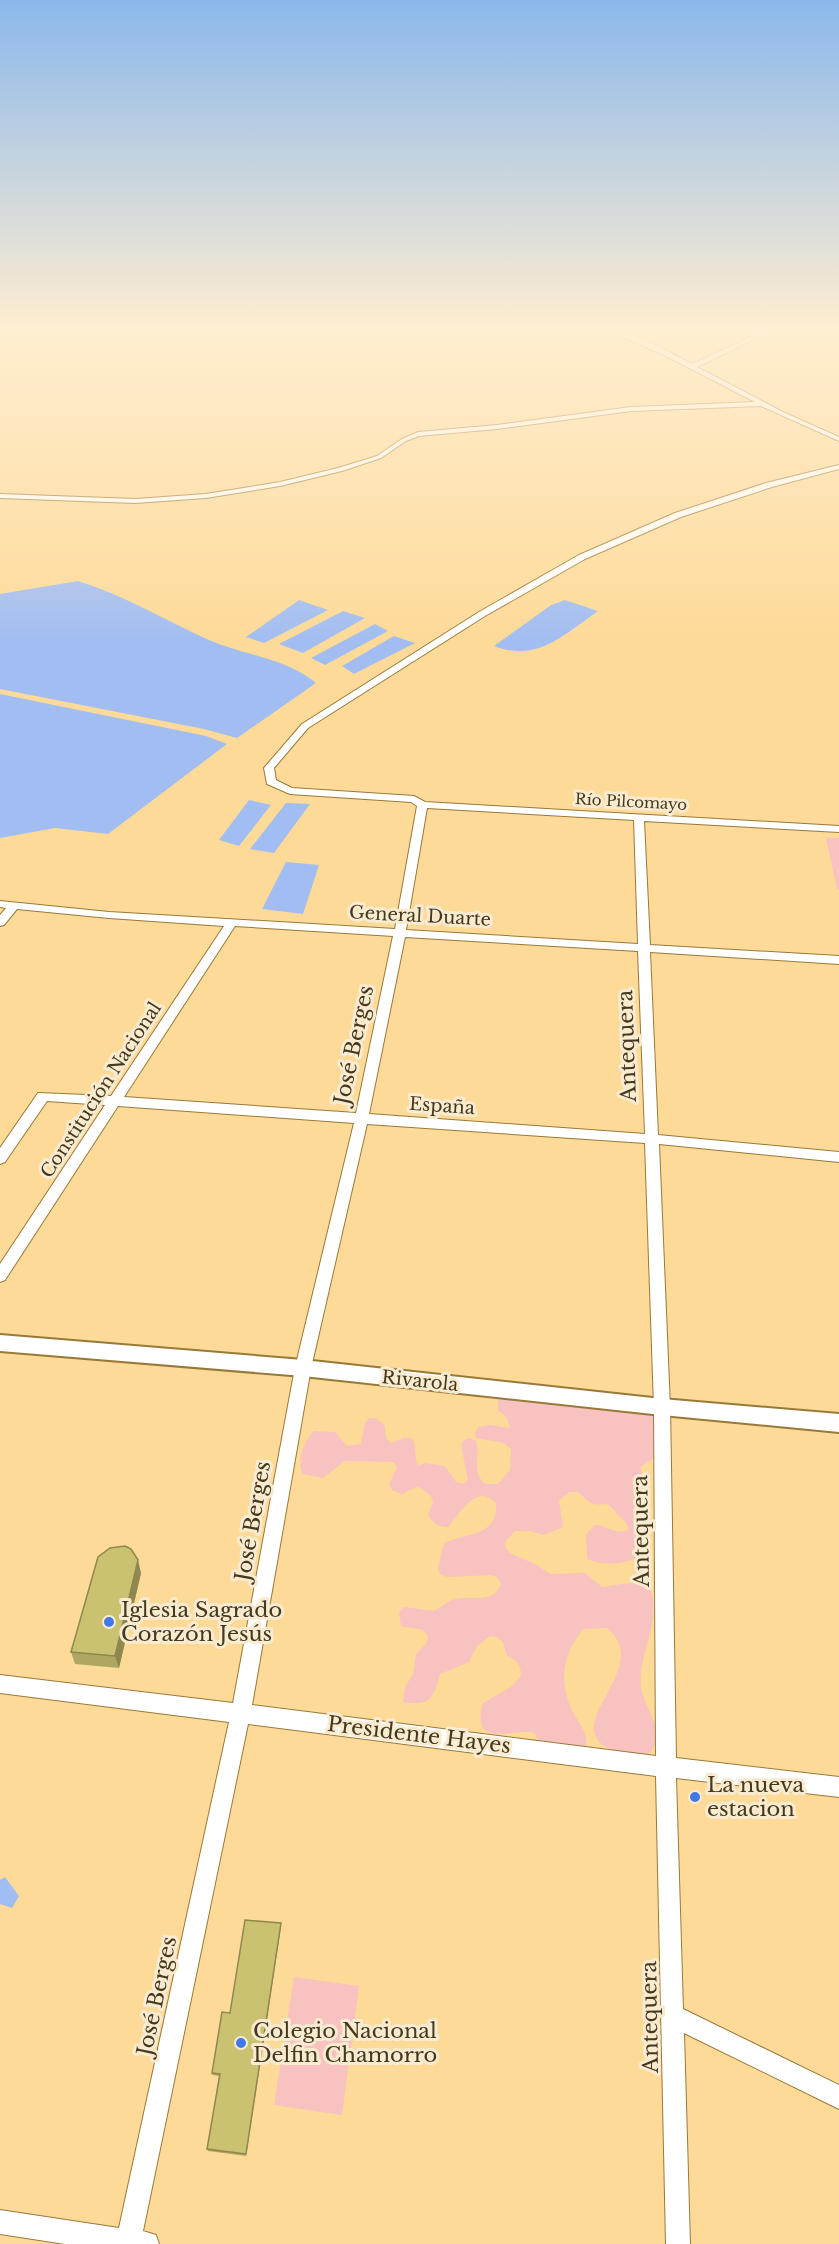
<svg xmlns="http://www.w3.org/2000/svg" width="839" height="2244" font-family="'Libre Baskerville',serif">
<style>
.green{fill:#f7c2bf}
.water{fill:#a1bdf2}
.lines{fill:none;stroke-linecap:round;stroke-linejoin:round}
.minor-casing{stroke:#997937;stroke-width:2}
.tertiary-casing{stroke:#997937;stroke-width:4}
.minor{fill:#fff;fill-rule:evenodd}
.tertiary{fill:#fff;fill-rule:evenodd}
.wall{fill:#afa761}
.shaded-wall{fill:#8e884f}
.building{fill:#cbc271;stroke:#8e884f;stroke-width:1.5}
.poi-dot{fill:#4179e9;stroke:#f9ebd1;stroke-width:2}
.labels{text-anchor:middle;stroke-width:6;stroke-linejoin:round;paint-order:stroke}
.far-street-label{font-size:15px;fill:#46381c;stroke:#f9ebd1}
.street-label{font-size:18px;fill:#46381c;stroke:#f9ebd1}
.near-street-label{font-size:21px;fill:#46381c;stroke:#f9ebd1}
.near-poi-label{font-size:21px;fill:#46381c;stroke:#f9ebd1;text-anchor:start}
</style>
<rect width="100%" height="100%" fill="#feda98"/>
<path class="green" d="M826 838H839V889H837Z
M499 1394 652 1412 657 1416 656 1457 640 1467C641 1471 644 1477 644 1480 644 1490 637 1497 639 1508 642 1525 650 1530 648 1550 633 1565 605 1567 587 1559L586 1534 595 1525C608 1525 616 1536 629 1530L627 1524 608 1504C590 1506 591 1503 578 1492H570L559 1500 563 1527 544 1535 530 1531H515L506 1541 505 1547 510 1553 537 1565 550 1574 585 1573 602 1587C621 1585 636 1578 651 1591 661 1625 638 1652 641 1687 644 1711 673 1737 643 1758 629 1755 615 1753 603 1745 567 1718 653 1666 607 1628L584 1629C563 1651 558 1681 572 1710 577 1722 589 1732 586 1747 583 1764 556 1771 545 1758 540 1752 538 1741 535 1733 519 1726 469 1752 483 1703L511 1687 521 1676C521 1665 517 1660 507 1656L503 1642 497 1637 490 1636 477 1646 469 1662 440 1674C434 1699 429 1706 403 1702L405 1687 413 1674 416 1654 427 1643 428 1636 423 1630 401 1626 399 1612 404 1607 434 1611C442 1607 446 1602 455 1599 472 1595 494 1605 501 1584L498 1578 492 1575 447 1577 440 1574 438 1568 444 1543C468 1532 498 1537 496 1503 476 1482 460 1514 448 1527 438 1527 432 1523 428 1514L433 1502 431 1496 418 1486 402 1494 392 1490 389 1484 397 1468 394 1462 345 1461 323 1478 303 1474C296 1461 304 1441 314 1431L335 1432 347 1446 361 1444 365 1423 369 1418H376L385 1426 386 1438 391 1443 404 1438H412C417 1446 414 1457 418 1466L424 1463 445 1466 456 1482 463 1484 468 1480 461 1445 464 1440 470 1438 476 1441C481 1457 471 1472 485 1484H498L510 1470 511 1449 504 1443 476 1438 475 1433 478 1427 490 1425 510 1428 507 1418 498 1410Z
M294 1977 359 1986 342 2115 274 2105Z"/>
<path class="water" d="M78 581C124 595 164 620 209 640 243 655 286 658 316 683L237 738 204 729 0 689V594Z
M299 600 328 610 264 643 246 637Z
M565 600 598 611C565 634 537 663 494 646L551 605Z
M343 611 365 618 303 653 279 644Z
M375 624 388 631 325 665 311 658Z
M394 636 415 643 354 674 342 666Z
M0 694 206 736 227 744 108 834 55 828 0 838Z
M249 800 271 805 239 846 219 840Z
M286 803 310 804 274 853 250 849Z
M286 862 319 865 303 914 262 909Z
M5 1877 19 1896 12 1908 0 1904V1880Z"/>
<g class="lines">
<defs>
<path id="minor" d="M607 330C631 329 670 353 692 364L767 330H774L697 367 783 412 839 437V441L761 406 631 411 497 429 419 436 406 441 381 458 342 471 280 486 206 498 135 503 0 498V494L135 499 206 494 280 482 338 468 377 456 402 439 418 432 497 425 631 407 755 402 666 356Z
M839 465V469L772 487 681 517 585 559 485 616 308 728 274 768 276 780 292 788 414 796 425 802 839 826V832L644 821 650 945 839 956V964L650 952 658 1135 839 1152V1162L659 1144 670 1407 676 1758 839 1777V1797L676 1778 683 2009 839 2085V2109L684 2033 690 2244H666L656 1776 248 1724 143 2231 156 2235 159 2244H65L0 2234V2210L119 2228 229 1722 0 1693V1675L233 1703 295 1368 354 1123 118 1106 5 1280 0 1282V1264L105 1105 47 1101 5 1162 0 1164V1148L38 1093 111 1096 224 926 109 918 17 909 4 925 0 926V915L6 908 0 907V901L109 912 395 929 417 806 411 802 290 794 267 784 264 768 302 724 479 612 579 555 675 513 766 483ZM427 808 634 820 638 944 406 930ZM235 926 393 936 356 1113 124 1097ZM405 937 638 951 645 1134 369 1114ZM367 1124 645 1143 654 1407 656 1756 252 1705 311 1368Z"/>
<path id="tertiary" d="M0 1335 303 1360 662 1399 839 1414V1432L662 1415 303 1376 0 1351Z"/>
</defs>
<use href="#minor" class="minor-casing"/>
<use href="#tertiary" class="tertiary-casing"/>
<use href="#minor" class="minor"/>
<use href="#tertiary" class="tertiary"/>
</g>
<path class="wall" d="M141 1573 119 1668 75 1664 71 1652Z
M281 1926 246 2156 208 2151 207 2149 219 2076 212 2075V2073Z"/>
<path class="shaded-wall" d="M138 1560 141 1573 119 1668 115 1656Z
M281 1923V1926L246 2156V2154Z"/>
<path class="building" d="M125 1546 131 1549 138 1560 115 1656 71 1652 98 1557 110 1548Z
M245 1920 281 1923 246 2154 207 2149 220 2074 212 2073 222 2012 230 2013Z"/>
<linearGradient id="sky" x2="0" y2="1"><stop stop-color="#8bb8ec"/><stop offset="0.51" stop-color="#ffeed1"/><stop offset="1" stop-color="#ffeed1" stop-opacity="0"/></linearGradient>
<rect width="839" height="644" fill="url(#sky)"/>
<g class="poi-dot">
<circle cx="109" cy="1622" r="6"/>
<circle cx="695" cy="1797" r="6"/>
<circle cx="241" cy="2043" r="6"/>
</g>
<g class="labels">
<g class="far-street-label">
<text transform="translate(631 802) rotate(3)" y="5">Río Pilcomayo</text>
</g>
<g class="street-label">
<text transform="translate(420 916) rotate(3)" y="6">General Duarte</text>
<text transform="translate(101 1090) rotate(-57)" y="6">Constitución Nacional</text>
<text transform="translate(442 1106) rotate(4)" y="6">España</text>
<text transform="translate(420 1381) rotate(6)" y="6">Rivarola</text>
</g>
<g class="near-street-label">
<text transform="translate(354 1045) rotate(-78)" y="7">José Berges</text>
<text transform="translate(627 1046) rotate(-92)" y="7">Antequera</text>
<text transform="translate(253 1521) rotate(-80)" y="7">José Berges</text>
<text transform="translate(641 1531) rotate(-91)" y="7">Antequera</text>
<text transform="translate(419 1735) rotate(7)" y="7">Presidente Hayes</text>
<text transform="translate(157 1996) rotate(-78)" y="7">José Berges</text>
<text transform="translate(650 2017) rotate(-91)" y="7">Antequera</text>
</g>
<g class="near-poi-label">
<text x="121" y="1617">Iglesia Sagrado<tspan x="121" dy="24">Corazón Jesús</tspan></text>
<text x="707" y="1792">La nueva<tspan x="707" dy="24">estacion</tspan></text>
<text x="253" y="2038">Colegio Nacional<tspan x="253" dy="24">Delfin Chamorro</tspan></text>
</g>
</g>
</svg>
